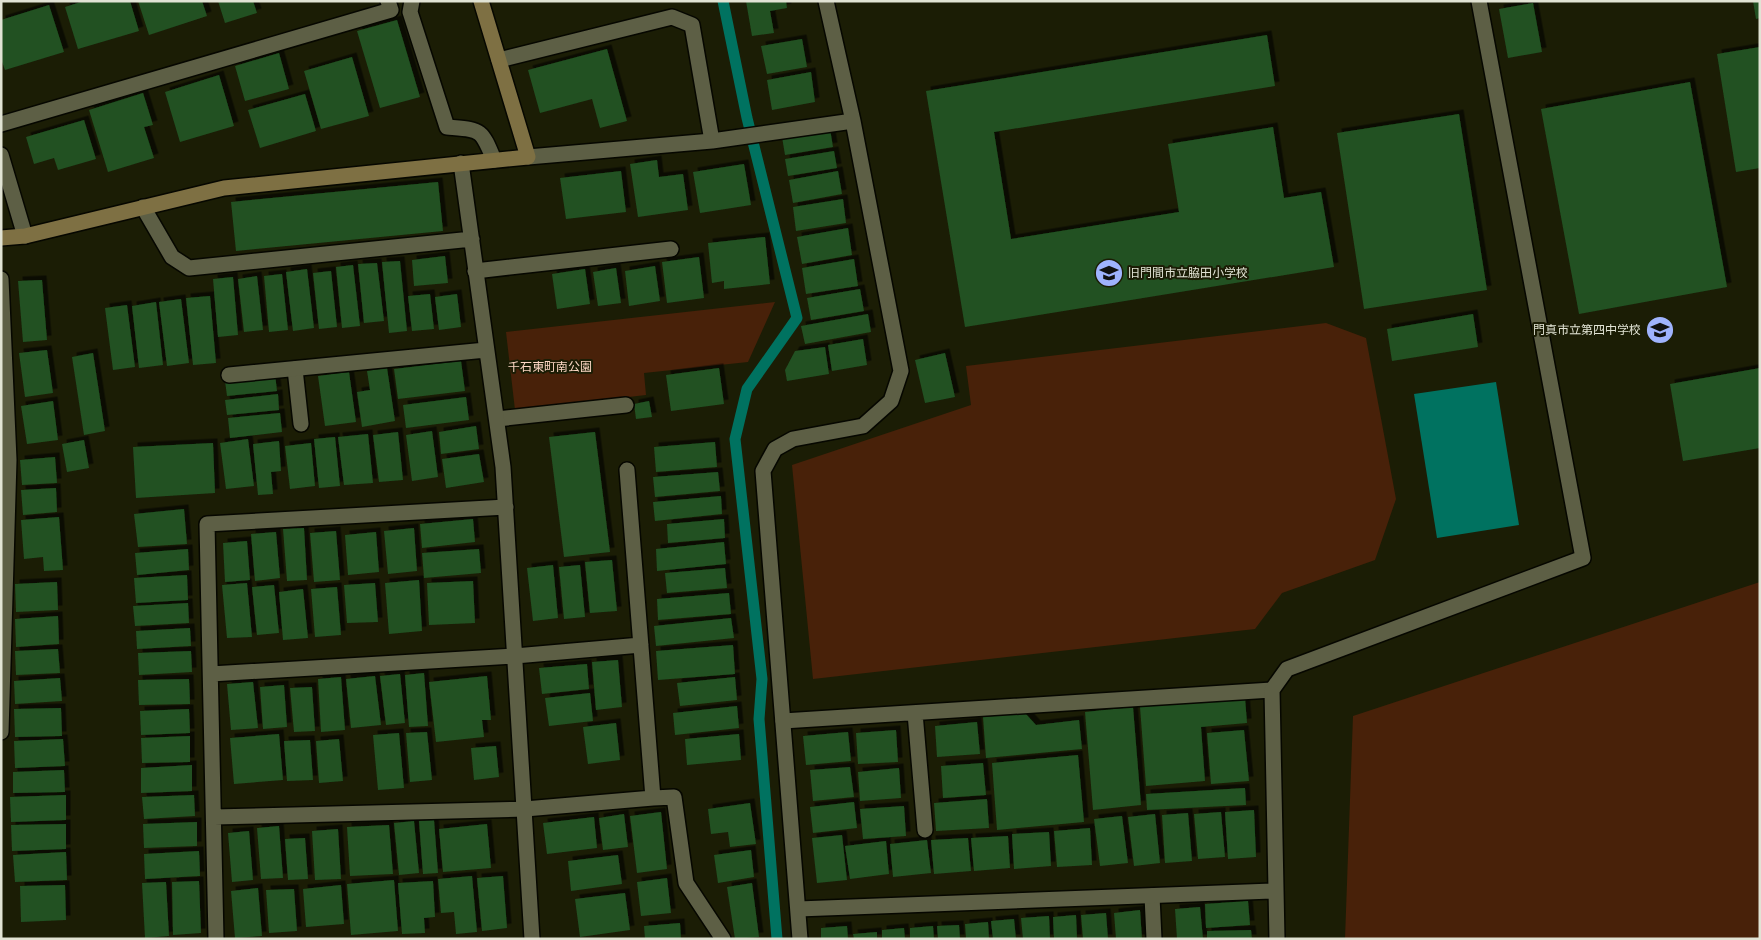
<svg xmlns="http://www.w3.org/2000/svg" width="1761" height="940" font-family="'Open Sans','Noto Sans JP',sans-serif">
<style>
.green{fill:#482109}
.water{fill:#007260}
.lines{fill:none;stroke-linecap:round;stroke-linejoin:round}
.stream{stroke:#007260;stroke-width:11}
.building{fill:#205122;filter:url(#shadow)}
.lane-casing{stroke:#060700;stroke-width:18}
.street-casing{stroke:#060700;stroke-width:18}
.secondary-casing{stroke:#060700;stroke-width:18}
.lane{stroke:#5d5f45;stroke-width:15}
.street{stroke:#5d5f45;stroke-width:15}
.secondary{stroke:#7e7043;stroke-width:15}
.labels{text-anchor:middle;stroke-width:4;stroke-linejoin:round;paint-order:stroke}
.poi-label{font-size:12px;fill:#e1e3d4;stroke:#1b1d05;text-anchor:start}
.park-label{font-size:12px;fill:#fbd6c3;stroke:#1b1d05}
</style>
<defs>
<filter id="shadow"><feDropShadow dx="4.5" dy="-4.5" stdDeviation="0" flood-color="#0009"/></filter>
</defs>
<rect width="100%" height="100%" fill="#1b1d05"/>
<path class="green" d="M775 302 748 362 644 373 646 395 515 410 506 332Z
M1326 323 1366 338 1396 499 1375 560 1282 593 1255 629 813 679 792 465 971 405 966 366Z
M1760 582V939H1345L1353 716Z"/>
<path class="water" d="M1496 382 1519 525 1437 538 1414 394Z"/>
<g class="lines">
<path class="stream" d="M723 1 747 118 797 318 747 389 735 439 762 679 759 719 777 939"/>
</g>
<path class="building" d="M84 1H130L139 31 78 49 65 7Z
M138 1H202L207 16 149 35Z
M218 1H253L257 13 225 23Z
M746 1H786L787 8 770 11 774 33 752 36Z
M1753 1H1760V18L1756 19Z
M1533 3 1542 52 1508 58 1499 9Z
M49 5 64 52 5 70 1 59V20Z
M397 20 420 97 380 108 357 31Z
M1267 35 1275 86 994 132 1011 239 1179 212 1168 144 1273 127 1284 198 1321 192 1334 267 965 327 926 91Z
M802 39 807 67 767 74 761 46Z
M1760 47V168L1736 172 1717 54Z
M607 49 627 121 600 128 592 99 540 113 528 70Z
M279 53 289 89 245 101 235 66Z
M352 57 369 116 321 129 304 71Z
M811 72 815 102 772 110 767 80Z
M219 75 234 126 180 142 165 92Z
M1690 82 1727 287 1579 314 1541 109Z
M143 93 153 125 144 127 154 158 108 172 89 110Z
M305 94 316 131 260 148 248 110Z
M1459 114 1487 290 1364 309 1337 133Z
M84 120 96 159 58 170 54 158 34 164 26 137Z
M830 129 833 147 785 155 782 137Z
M834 151 837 168 788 176 785 159Z
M657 160 659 177 683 174 688 210 638 217 630 164Z
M744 164 751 205 700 213 693 172Z
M621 171 626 212 566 219 560 178Z
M838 171 842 194 793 203 789 180Z
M438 182 443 231 236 251 231 202Z
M843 199 846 223 796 231 793 207Z
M848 228 852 255 802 264 797 237Z
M765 237 770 284 724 289V281L712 283 708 243Z
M445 256 448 283 414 286 412 260Z
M699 257 704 298 667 303 662 262Z
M854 259 858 286 806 294 802 268Z
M400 261 407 331 389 333 382 262Z
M377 263 384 321 364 323 358 264Z
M353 265 360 326 342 328 336 267Z
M655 266 660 301 629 306 625 271Z
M616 268 621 303 598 306 593 272Z
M307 269 314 328 293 331 286 272Z
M585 269 590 304 557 309 552 274Z
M331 271 337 327 319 329 313 273Z
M282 274 288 330 269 332 264 276Z
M257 276 263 330 244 332 238 279Z
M233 277 238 335 218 337 213 279Z
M42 280 47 340 23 342 18 281Z
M860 289 864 311 811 320 807 298Z
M430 294 434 329 412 331 408 296Z
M457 294 461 327 439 330 435 297Z
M210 296 216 363 193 365 186 298Z
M181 299 189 363 167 366 159 302Z
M156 302 163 365 139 368 132 306Z
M127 305 135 367 113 370 105 308Z
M868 314 871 332 805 344 801 326Z
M1473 314 1478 347 1392 361 1387 329Z
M863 339 867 365 832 371 828 345Z
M825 347 829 374 787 381 785 370 795 351Z
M47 350 53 393 25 397 19 353Z
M93 353 105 431 84 435 72 357Z
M945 353 955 397 925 403 915 360Z
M461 361 465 391 398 399 394 369Z
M387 368 395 421 362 427 357 392 370 390 367 371Z
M719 368 724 404 671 411 666 375Z
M1760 368V448L1683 461 1670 384Z
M349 372 356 422 325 426 318 376Z
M275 374 277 391 227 396 225 381Z
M278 394 279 410 227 415 225 400Z
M466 397 469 420 406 428 403 405Z
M53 401 58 440 27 444 21 406Z
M649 401 652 417 636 419 634 404Z
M280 413 282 432 230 438 228 418Z
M476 426 479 449 441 454 439 432Z
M432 431 438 477 412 481 406 435Z
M398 432 403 480 379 482 373 435Z
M595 432 610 552 564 557 549 437Z
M368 434 373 483 344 485 338 437Z
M335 437 340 486 319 488 314 439Z
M248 439 254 486 226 489 220 443Z
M84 440 89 468 67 472 62 444Z
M279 441 281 471 271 472 273 494 258 495 253 444Z
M715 442 717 467 656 472 654 447Z
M213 443 215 493 136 498 133 447Z
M311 443 315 486 290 489 285 446Z
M479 454 484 482 446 488 442 459Z
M55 457 57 483 22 485 20 460Z
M718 472 720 491 655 497 653 477Z
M56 488 57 512 23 515 21 490Z
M721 496 722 514 655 521 653 502Z
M184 509 187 544 138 547 134 514Z
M59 517 63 570 44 571 43 557 24 559 21 520Z
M473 519 475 542 422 548 420 524Z
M724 519 725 538 668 543 667 524Z
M304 528 307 580 287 581 283 529Z
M414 528 417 571 388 574 384 531Z
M336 531 340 580 314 582 310 533Z
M276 532 280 578 255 581 251 534Z
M376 532 379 572 348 575 345 535Z
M247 541 250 580 225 582 223 543Z
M724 542 726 564 657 571 656 549Z
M188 549 189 570 137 575 135 553Z
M479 549 481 573 424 578 422 553Z
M612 560 617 611 590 613 585 562Z
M553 565 558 618 533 621 527 568Z
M580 565 585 617 564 619 559 567Z
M725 568 727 588 667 593 665 573Z
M187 575 188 600 136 603 134 578Z
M419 580 422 631 389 634 385 583Z
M473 581 475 623 429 625 427 583Z
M57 582 58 610 16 612 15 584Z
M247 583 252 637 227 638 222 585Z
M375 583 378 622 347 623 344 585Z
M274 585 279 633 257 635 252 587Z
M337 587 341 635 315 637 311 589Z
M303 589 308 638 283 640 279 592Z
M729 593 731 614 658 620 657 599Z
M188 603 189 623 135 626 133 606Z
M58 616 59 644 16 647 15 619Z
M731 618 734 638 656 646 654 626Z
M190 628 191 646 137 649 136 631Z
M733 645 735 674 658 680 656 651Z
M58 649 60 673 16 675 15 651Z
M191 651 192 672 139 675 138 653Z
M618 660 622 707 596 710 592 662Z
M587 664 589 689 542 694 539 668Z
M424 673 428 726 409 727 405 675Z
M400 674 405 723 386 725 380 676Z
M375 676 381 725 351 728 346 679Z
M487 676 491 720H482L484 737 436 742 429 682Z
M341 677 345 730 321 732 318 679Z
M735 677 737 700 680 706 677 683Z
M60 678 62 701 15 704 14 681Z
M189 679 190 704 139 705 138 680Z
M253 682 258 728 231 730 227 684Z
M284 685 287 727 263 729 260 687Z
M312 687 315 731 294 732 290 688Z
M590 693 593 721 549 726 545 698Z
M1245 698 1247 723 1201 727 1205 781 1146 786 1140 707Z
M737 706 739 728 675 735 673 713Z
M1133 707 1141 805 1093 810 1085 712Z
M61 708 62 736 15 737 14 709Z
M189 709 190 733 141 735 140 711Z
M1025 713 1036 725 1079 720 1082 749 986 758 983 717Z
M977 722 980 754 937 757 935 726Z
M616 723 620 760 588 764 583 727Z
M896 730 898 762 858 764 856 733Z
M1244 730 1249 781 1211 784 1207 733Z
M427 732 432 780 410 782 406 733Z
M848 732 851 761 806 765 803 736Z
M399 733 404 788 378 790 373 735Z
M279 734 283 780 234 784 230 738Z
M739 734 741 760 687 765 685 739Z
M190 736V762L142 763 141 738Z
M63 739 65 766 15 768 14 741Z
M339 739 343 781 319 783 316 741Z
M310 740 313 780 287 781 284 741Z
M496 746 499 777 474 780 471 748Z
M1078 755 1084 822 997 830 992 763Z
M983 763 986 795 943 798 941 766Z
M192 765V791L141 793V768Z
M850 767 854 797 813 801 810 770Z
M899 768 901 798 860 801 858 772Z
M64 770 65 792 13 793V772Z
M1245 788 1246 805 1147 810 1146 794Z
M66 795V820L11 822 10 797Z
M194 795 195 816 144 819 142 797Z
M987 799 989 828 936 831 934 803Z
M854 802 857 828 813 833 810 807Z
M750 803 756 844 730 847 728 832 711 834 708 809Z
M904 806 906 836 863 839 860 809Z
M1254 810 1256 857 1228 859 1225 812Z
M661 812 667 869 637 873 630 816Z
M1221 812 1225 857 1198 859 1194 814Z
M1188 813 1192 861 1165 863 1162 815Z
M624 814 628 847 603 850 599 818Z
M1155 814 1160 863 1134 866 1128 817Z
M1122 816 1128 863 1100 866 1094 819Z
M594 817 597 848 547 854 543 823Z
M434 820 438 873 423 874 419 821Z
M414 821 419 873 399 875 394 823Z
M197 822V846L144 848 143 824Z
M66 824V849L12 851 11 825Z
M487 824 491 868 443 872 439 829Z
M389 825 393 874 350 876 347 827Z
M279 826 283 878 261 879 257 828Z
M1090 828 1092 865 1057 867 1054 831Z
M338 829 341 879 315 880 312 831Z
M249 831 253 880 232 882 228 833Z
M1049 832 1051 866 1014 869 1012 834Z
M842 835 847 880 817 883 812 838Z
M1008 836 1010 868 974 871 971 838Z
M305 838 308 879 288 880 285 839Z
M968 838 971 871 934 874 931 840Z
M927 840 931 873 893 877 890 844Z
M886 841 889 874 850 879 845 846Z
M751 850 754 877 718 883 714 855Z
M199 851 200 876 145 879 144 854Z
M66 852 67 880 15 882 13 855Z
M618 855 622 884 571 891 568 861Z
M472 876 477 932 456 934 454 912 441 913 438 879Z
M503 876 507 928 482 931 477 878Z
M667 878 671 913 641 916 637 882Z
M394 880 398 931 351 935 347 884Z
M199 881 201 933 173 935 172 882Z
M433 881 435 917 424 918 425 933 402 934 398 883Z
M166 882 169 936 145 938 142 883Z
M752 883 759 937 735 939 727 887Z
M65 885 66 920 21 922 20 886Z
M341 885 344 924 306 927 303 889Z
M258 888 262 936 235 938 231 891Z
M294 889 297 931 269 933 266 890Z
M625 893 630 930 580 937 575 899Z
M1248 901 1250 925 1206 928 1205 904Z
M1200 907 1203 939H1177L1175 909Z
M1140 910 1142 939H1116L1114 913Z
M1106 913 1108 939H1083L1081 915Z
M1076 915 1077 939H1054L1053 917Z
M1049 916 1050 939H1023L1021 918Z
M1014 919 1016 939H993L991 921Z
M988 922 989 939H966L965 924Z
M680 923 681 939H645L644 926Z
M959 925 960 939H938L937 926Z
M847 926 848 939H821V928Z
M933 926 934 939H910V928Z
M904 928 905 939H882V930Z
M1251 930 1252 939H1207V931Z
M877 932V939H854L853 934Z"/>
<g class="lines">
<defs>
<path id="lane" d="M475 271 671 249
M295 369 301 424
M497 419 626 405
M915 713 925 830
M783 721 1272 690
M1152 896 1154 939"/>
<path id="street" d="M412 1 410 12 447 127C481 130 481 128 494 160
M499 60 672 17 692 25 712 141
M1 124 391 10 388 1
M1 155 25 236
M528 157 712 141 853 121
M461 163 503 467 532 939
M143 207 172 257 189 268 472 239
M1 279 9 460 1 732
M229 375 486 350
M211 674 515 656 641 645
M653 798 674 797 686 883 723 939
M214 817 525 809 653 798 627 470
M798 909 1275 891
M216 939 207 524 506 507
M800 939 763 471 775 449 793 439 863 426 891 401 901 371 853 121 826 1
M1277 939 1272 690 1287 669 1583 558 1479 1"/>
<path id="secondary" d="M1 238 25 236 224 188 528 157 481 1"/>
</defs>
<use href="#lane" class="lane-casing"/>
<use href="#street" class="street-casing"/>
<use href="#secondary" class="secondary-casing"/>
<use href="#lane" class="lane"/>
<use href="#street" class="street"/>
<use href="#secondary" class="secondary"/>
</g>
<defs>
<symbol id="school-disc" viewBox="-11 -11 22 22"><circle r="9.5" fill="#9fb3fd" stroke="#1b1d05"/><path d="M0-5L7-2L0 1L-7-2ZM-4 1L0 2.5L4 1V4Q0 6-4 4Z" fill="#111"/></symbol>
</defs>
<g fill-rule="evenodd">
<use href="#school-disc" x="1093" y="257" width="32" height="32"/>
<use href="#school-disc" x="1644" y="314" width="32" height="32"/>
</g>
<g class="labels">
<g class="poi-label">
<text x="1128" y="277">旧門間市立脇田小学校</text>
<text x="1641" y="334" text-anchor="end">門真市立第四中学校</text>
</g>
<g class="park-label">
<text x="550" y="371">千石東町南公園</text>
</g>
</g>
<rect width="1761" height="940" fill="none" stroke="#e1e3d4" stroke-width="5"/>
</svg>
